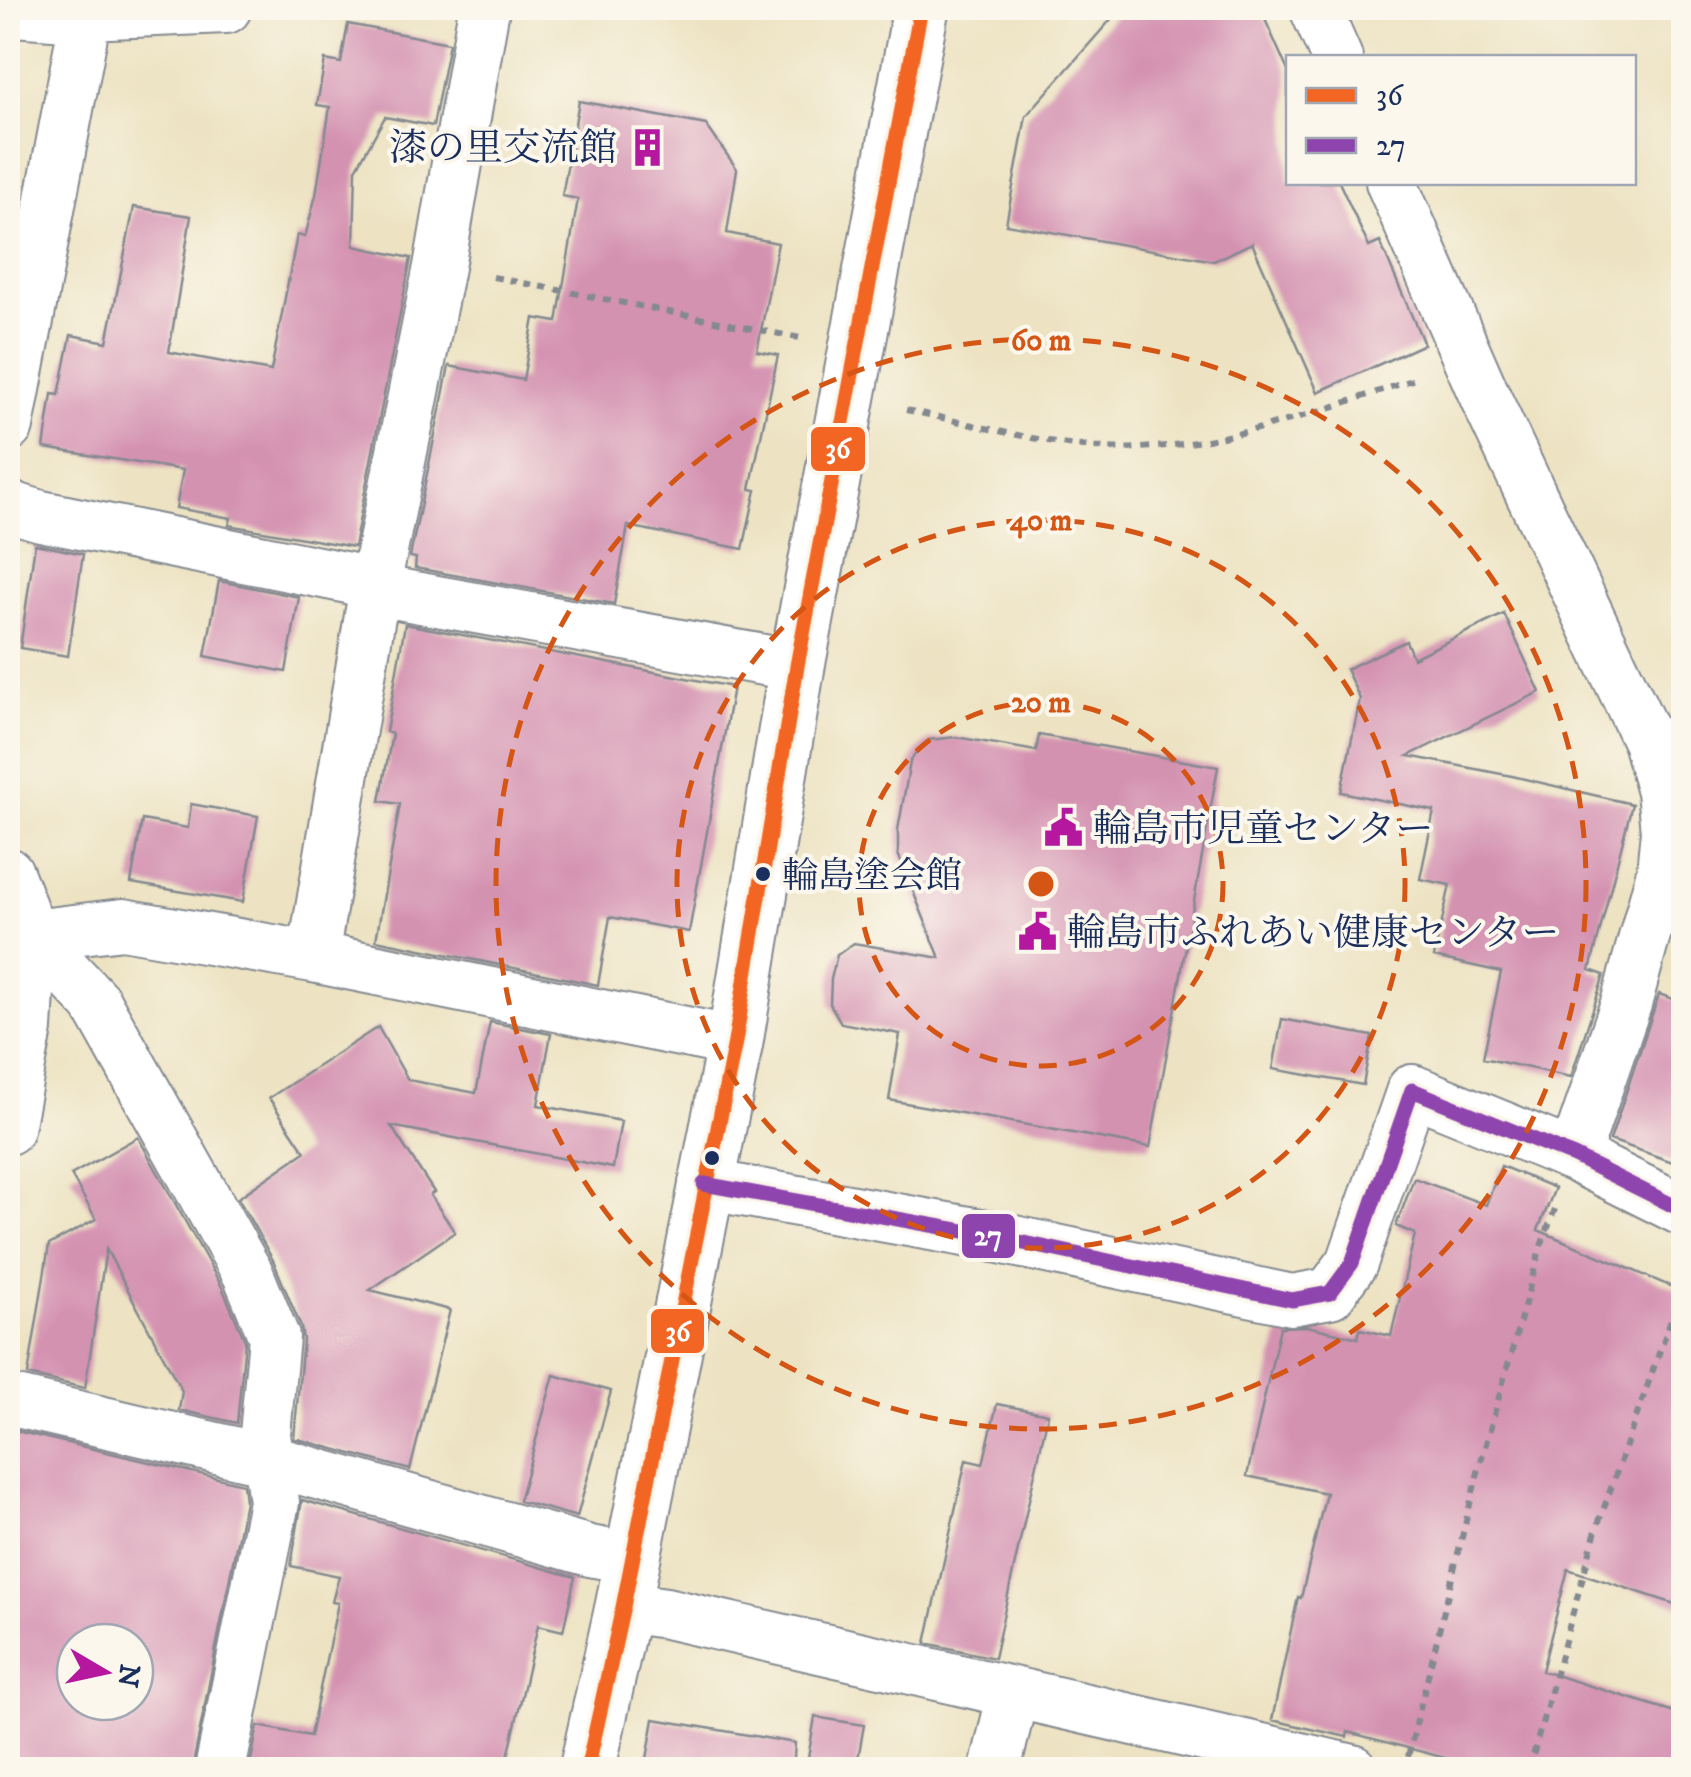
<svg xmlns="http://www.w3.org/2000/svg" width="1691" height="1777" font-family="'IM FELL DW Pica','Noto Serif JP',serif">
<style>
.building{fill:#d492b1;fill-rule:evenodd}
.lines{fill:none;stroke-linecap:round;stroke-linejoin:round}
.street-casing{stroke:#848990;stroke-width:54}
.secondary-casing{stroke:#848990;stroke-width:59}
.highway-casing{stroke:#848990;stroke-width:59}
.path{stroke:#848990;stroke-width:6;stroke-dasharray:8 8;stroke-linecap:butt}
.street{stroke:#fff;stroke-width:50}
.secondary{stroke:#fff;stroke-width:55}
.highway{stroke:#fff;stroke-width:55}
.bus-1-casing{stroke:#fbf7ec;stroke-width:22}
.bus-2-casing{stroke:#fbf7ec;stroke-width:22}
.bus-1{stroke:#f26522;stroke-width:15}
.bus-2{stroke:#8e44ad;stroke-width:15}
.ring{fill:none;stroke:#d45514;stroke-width:5;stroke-dasharray:18 12}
.bus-dot{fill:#1b2f5e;stroke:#fbf7ec;stroke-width:4}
.labels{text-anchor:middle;stroke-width:8;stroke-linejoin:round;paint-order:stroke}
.bus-label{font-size:36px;fill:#1b2f5e;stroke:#fbf7ec;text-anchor:start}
.poi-label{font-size:38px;fill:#1b2f5e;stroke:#fbf7ec;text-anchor:start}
.centre{fill:#d45514;stroke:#fbf7ec;stroke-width:5}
.ring-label{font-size:30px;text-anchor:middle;font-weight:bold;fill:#d45514;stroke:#fbf7ec;stroke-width:8;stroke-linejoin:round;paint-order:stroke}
.line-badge{stroke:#fbf7ec;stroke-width:4}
.badge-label{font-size:28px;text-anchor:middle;font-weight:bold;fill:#fff}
</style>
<rect width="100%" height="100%" fill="#fbf7ec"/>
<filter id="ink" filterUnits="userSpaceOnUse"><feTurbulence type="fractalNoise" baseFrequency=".01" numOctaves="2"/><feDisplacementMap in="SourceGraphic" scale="20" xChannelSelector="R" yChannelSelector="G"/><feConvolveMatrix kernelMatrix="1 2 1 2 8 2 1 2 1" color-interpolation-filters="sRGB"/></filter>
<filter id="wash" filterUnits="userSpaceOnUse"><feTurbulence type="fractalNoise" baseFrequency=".0048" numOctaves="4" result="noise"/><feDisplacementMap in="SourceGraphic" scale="40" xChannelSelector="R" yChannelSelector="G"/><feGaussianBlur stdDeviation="2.25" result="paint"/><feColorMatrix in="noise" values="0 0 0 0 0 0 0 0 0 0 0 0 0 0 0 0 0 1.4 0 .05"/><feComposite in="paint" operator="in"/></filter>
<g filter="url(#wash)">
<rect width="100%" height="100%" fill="#ede3c3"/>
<g id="blocks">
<path class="building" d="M1121 8H1260L1288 71V182H1339L1369 247 1380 242 1424 344 1318 392 1252 243 1214 261 1006 224 1026 116Z
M348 24 449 43 433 126 385 117 356 169 354 246 411 258 354 547 229 525 231 518 176 508 183 470 44 448 52 394 59 395 71 335 107 342 134 207 191 216 169 352 271 371 297 235 305 237 316 195 330 107 317 105 325 60 341 63Z
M579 101 706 125 737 169 727 233 778 243 757 351 778 355 750 489 756 490 743 549 628 526 614 604 415 568 416 558 410 557 449 366 523 380 534 318 557 322 578 199 562 196Z
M35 544 83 554 68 656 20 648Z
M219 581 299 597 286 672 205 656Z
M1504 614 1540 692 1408 756 1512 776 1632 804 1590 970 1604 975 1571 1077 1483 1058 1501 972 1434 957 1450 885 1420 879 1434 811 1341 792 1360 699 1346 669 1406 641 1413 658Z
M405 624 733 687 689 932 610 917 598 985 376 940 400 804 380 801 392 734 386 732Z
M1039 735 1218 767 1150 1147 889 1100 900 1034 841 1023 830 1004 831 979 837 955 854 943 940 958 898 854V830L910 762 917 750 929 740 956 737 1036 751Z
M191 804 258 816 243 902 131 883 142 820 188 828Z
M1659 994 1684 1003V1166L1610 1140Z
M1282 1019 1372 1036 1363 1085 1273 1069Z
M490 1022 551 1034 538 1105 621 1121 613 1168 391 1126 434 1192 430 1195 455 1232 370 1290 450 1310 410 1470 294 1438 303 1340 301 1327 273 1260 238 1198 305 1152 269 1098 378 1027 408 1080 476 1093Z
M138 1137 222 1287 245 1341 237 1423 179 1410 182 1391 106 1249 85 1388 28 1375 49 1245 96 1219 71 1175Z
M1501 1166 1555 1188 1538 1230 1684 1292V1607L1568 1569 1542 1671 1684 1715V1770H1490L1348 1732 1347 1737 1272 1720 1298 1597 1301 1598 1326 1493 1247 1476 1280 1327 1307 1326 1358 1338 1360 1329 1391 1336 1415 1234 1396 1226 1414 1178 1486 1205Z
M554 1375 611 1391 577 1517 519 1501Z
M997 1404 1048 1414 994 1658 926 1643 966 1460 983 1464Z
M8 1429 243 1484 245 1501 192 1770H8ZM75 1642H135V1702H75Z
M302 1500 575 1577 563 1631 538 1625 505 1770H249L258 1726 310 1736 338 1603 332 1602 339 1576 291 1566Z
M815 1717 864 1725 856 1770H806Z
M654 1719 795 1743 793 1770H645Z"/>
</g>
</g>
<g filter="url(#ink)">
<use href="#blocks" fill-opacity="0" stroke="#848990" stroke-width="2.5"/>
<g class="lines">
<defs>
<path id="street" d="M1315 8 1337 58
M1391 182 1486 399 1648 741 1662 791 1666 831 1662 872 1626 1004 1574 1156
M8 426 86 14 226 8
M8 506 41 516 348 578 398 594 797 666
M8 873 32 935 96 1003 248 1274 274 1337 265 1434 274 1502 220 1770
M32 935 123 924 313 957 735 1042
M313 957 375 586 439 267 484 8
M8 1129 27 1029 32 935
M704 1184 986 1235 1292 1300 1330 1293 1352 1263 1412 1090 1574 1156 1684 1211
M8 1400 268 1460 590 1551 632 1559
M623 1607 666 1613 1353 1770
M995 1770 1013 1693"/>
<path id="secondary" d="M8 8 86 14"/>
<path id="highway" d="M587 1770 623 1607 735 1042 797 666 921 8"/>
</defs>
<use href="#street" class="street-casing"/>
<use href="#secondary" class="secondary-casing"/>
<use href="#highway" class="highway-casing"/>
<path class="path" d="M493 277 800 338
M906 410C976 424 1070 453 1140 448 1235 443 1326 409 1415 379
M1408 1757 1477 1476 1541 1246 1555 1209
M1529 1770 1596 1530 1684 1283"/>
<use href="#street" class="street"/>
<use href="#secondary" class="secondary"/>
<use href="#highway" class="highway"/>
<defs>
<path id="bus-1" d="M587 1770 623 1607 735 1042 797 666 921 8"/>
<path id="bus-2" d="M704 1184 986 1235 1292 1300 1330 1293 1352 1263 1412 1090 1574 1156 1684 1211"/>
</defs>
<use href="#bus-1" class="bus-1-casing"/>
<use href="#bus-2" class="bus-2-casing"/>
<use href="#bus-1" class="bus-1"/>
<use href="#bus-2" class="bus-2"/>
</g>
</g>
<g class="ring">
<circle cx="1041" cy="884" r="182"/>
<circle cx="1041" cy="884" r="364"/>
<circle cx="1041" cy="884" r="545"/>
</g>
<defs>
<symbol id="building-bare" viewBox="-9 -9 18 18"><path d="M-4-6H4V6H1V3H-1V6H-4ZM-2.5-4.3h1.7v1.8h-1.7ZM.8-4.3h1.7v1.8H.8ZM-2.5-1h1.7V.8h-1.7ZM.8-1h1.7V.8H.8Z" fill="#b5179e" stroke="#fbf7ec" stroke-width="2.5" paint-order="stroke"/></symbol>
<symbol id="civic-bare" viewBox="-9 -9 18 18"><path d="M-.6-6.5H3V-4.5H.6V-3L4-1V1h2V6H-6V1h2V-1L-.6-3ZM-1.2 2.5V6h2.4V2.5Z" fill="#b5179e" stroke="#fbf7ec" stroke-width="2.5" paint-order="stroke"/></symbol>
</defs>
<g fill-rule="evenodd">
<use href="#building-bare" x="620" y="120" width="55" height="55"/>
<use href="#civic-bare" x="1036" y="800" width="55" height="55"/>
<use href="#civic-bare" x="1010" y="904" width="55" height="55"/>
</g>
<g class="bus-dot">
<circle cx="763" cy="874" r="9"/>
<circle cx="712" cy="1158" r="9"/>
</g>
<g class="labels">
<g class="bus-label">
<text x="782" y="887">輪島塗会館</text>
</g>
<g class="poi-label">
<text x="617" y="160" text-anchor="end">漆の里交流館</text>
<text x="1093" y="841">輪島市児童センター</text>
<text x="1067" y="945">輪島市ふれあい健康センター</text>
</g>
</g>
<circle cx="1041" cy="884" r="15" class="centre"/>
<g class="ring-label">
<text x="1041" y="350">60 m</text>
<text x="1041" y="530">40 m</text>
<text x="1041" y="712">20 m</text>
</g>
<g class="line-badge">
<rect x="809" y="425" width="58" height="48" rx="10" fill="#f26522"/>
<rect x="960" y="1212" width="57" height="48" rx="10" fill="#8e44ad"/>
<rect x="649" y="1307" width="57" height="48" rx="10" fill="#f26522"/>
</g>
<g class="badge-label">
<text x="838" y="458">36</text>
<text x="988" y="1245">27</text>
<text x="678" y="1341">36</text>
</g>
<rect width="1691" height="1777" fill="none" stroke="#fbf7ec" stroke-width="40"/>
<rect x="1286" y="55" width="350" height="130" fill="#fbf7ec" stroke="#a1a7b3" stroke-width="2.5"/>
<rect x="1306" y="88" width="50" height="15" fill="#f26522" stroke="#a1a7b3" stroke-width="2.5"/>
<text x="1376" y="105" font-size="30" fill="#1b2f5e">36</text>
<rect x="1306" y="138" width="50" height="15" fill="#8e44ad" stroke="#a1a7b3" stroke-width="2.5"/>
<text x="1376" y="155" font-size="30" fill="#1b2f5e">27</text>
<g transform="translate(105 1672) rotate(99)"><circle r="48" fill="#fbf7ec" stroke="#a1a7b3" stroke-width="2.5"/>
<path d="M0-8L18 38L0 25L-18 38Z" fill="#b5179e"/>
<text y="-15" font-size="28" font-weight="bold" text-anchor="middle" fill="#1b2f5e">N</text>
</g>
</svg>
